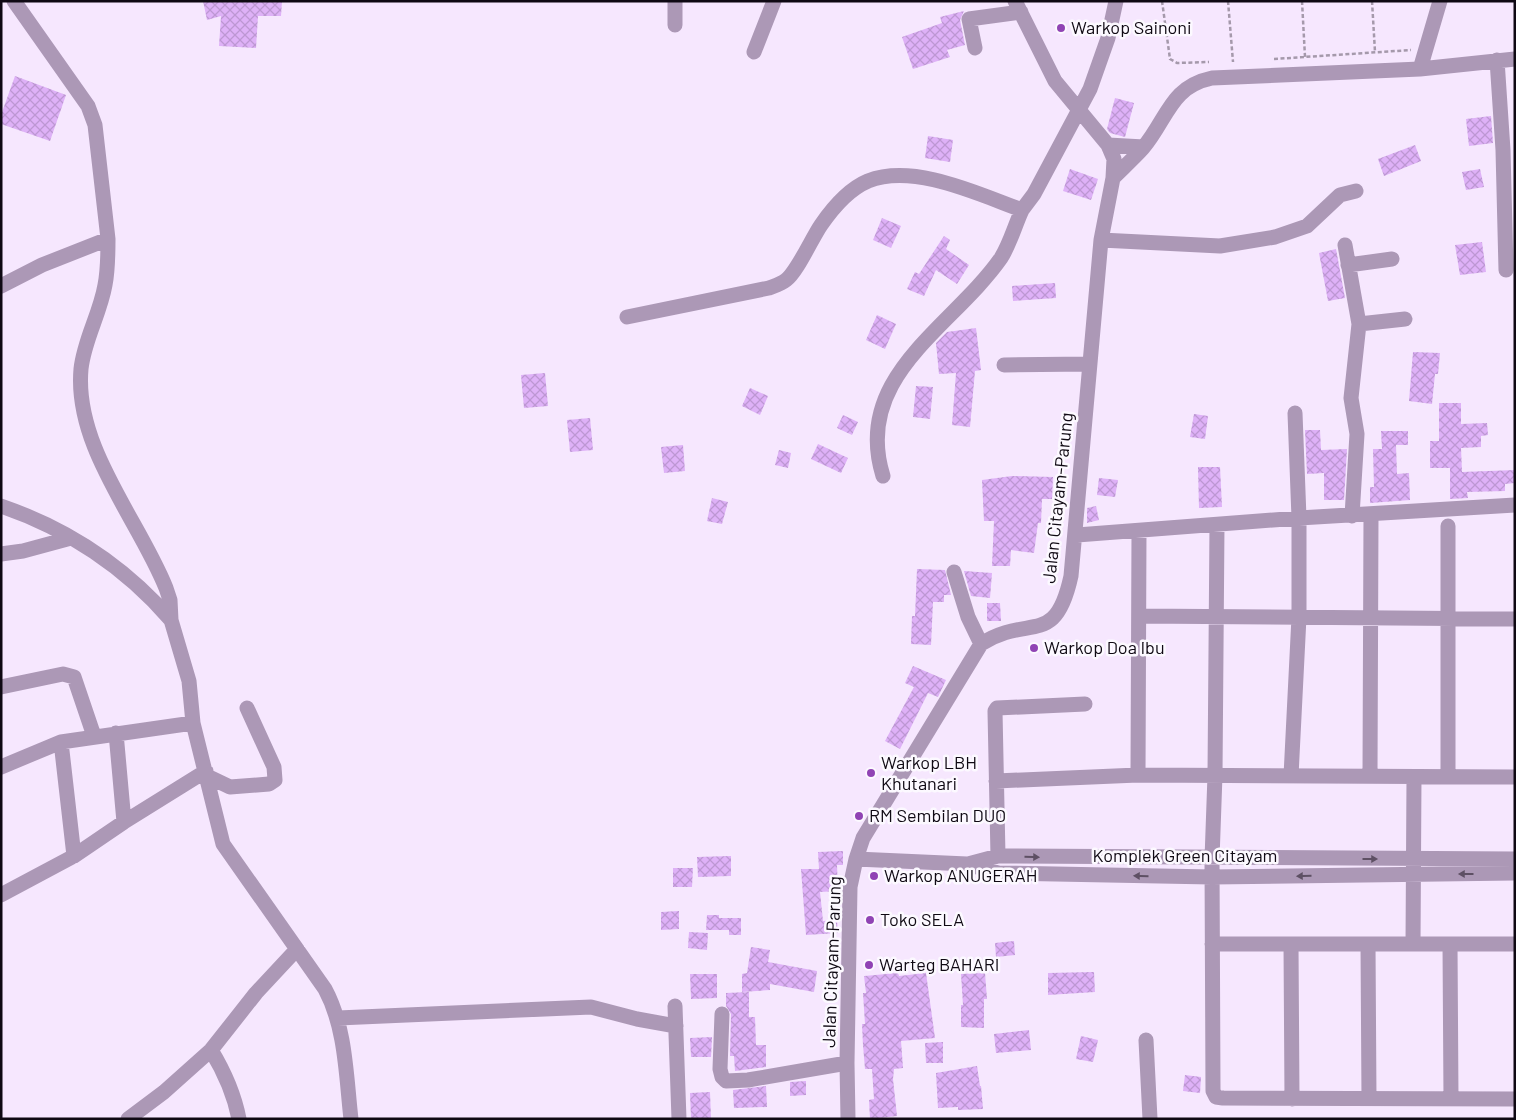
<svg xmlns="http://www.w3.org/2000/svg" width="1516" height="1120" font-family="Barlow,sans-serif">
<style>
.building{fill:url(#building-cross-hatch)}
.lines{fill:none;stroke-linecap:round;stroke-linejoin:round}
.path{stroke:#a599ab;stroke-width:2.5;stroke-dasharray:4 2.5;stroke-linecap:butt}
.minor{stroke:#ac98b6;stroke-width:15}
.oneway{fill:#5e5064}
.poi-dot{fill:#9043b4;stroke:#fcf9ff;stroke-width:2}
.labels{text-anchor:middle;stroke-width:5;stroke-linejoin:round;paint-order:stroke}
.poi-label{font-size:18px;fill:#0f0913;stroke:#fcf9ff;text-anchor:start}
.street-label{font-size:18px;fill:#0f0913;stroke:#fcf9ff}
</style>
<defs>
<pattern id="building-cross-hatch" width="8" height="8" patternUnits="userSpaceOnUse" patternTransform="scale(1.25)"><rect width="8" height="8" fill="#deb1f7"/><path d="M0 0l8 8M0 8l8-8" fill="none" stroke="#bd97d3"/></pattern>
</defs>
<rect width="100%" height="100%" fill="#f6e7fe"/>
<path class="building" d="M203 1H282L281 16H258L256 48 219 46 221 16 207 20Z
M964 11 960 20 965 45 947 50 950 57 913 69 902 37 942 23 940 17Z
M15 76 66 95 50 141 1 124V115Z
M1115 98 1134 103 1125 137 1110 133 1107 129Z
M1491 116 1493 143 1469 146 1466 119Z
M928 136 953 140 950 162 925 158Z
M1415 145 1421 161 1384 176 1378 159Z
M1070 169 1098 179 1091 200 1063 191Z
M1480 169 1484 187 1466 190 1462 172Z
M882 218 901 226 891 248 873 240Z
M944 236 950 240 946 249 969 265 957 284 936 270 924 296 907 289 915 272 919 274Z
M1482 242 1486 272 1460 275 1455 245Z
M1336 249 1345 298 1328 301 1319 253Z
M1055 283 1056 298 1013 301 1012 286Z
M877 315 896 324 885 349 866 340Z
M976 328 981 370 975 371 970 427 952 425 956 373 939 374 936 343 947 332Z
M1413 352 1440 353 1438 374H1435L1432 404 1409 401Z
M545 373 548 406 524 408 521 375Z
M916 386 933 387 930 419 913 417Z
M750 388 768 396 760 415 742 406Z
M1439 403H1461V424L1487 423 1488 435 1481 436V447L1461 448 1462 472 1515 470V483L1505 484V491L1467 492 1468 498 1450 499V468H1430V441H1439Z
M1194 414 1208 416 1205 439 1190 437Z
M843 415 858 422 852 435 837 428Z
M590 418 593 450 570 452 567 420Z
M1305 430H1320L1321 450 1347 449 1344 500H1324V473L1307 474Z
M1381 431H1408V445H1396L1397 474 1409 473 1410 500 1370 503V487H1374L1373 449H1382Z
M818 444 848 458 841 473 811 459Z
M683 445 685 471 664 473 661 447Z
M779 450 791 453 788 468 775 465Z
M1198 467H1220L1222 507 1199 508Z
M1012 476 1053 477 1052 499H1042L1041 523H1038L1034 553 1011 550 1010 566H992L994 521H984L982 480Z
M1099 478 1118 480 1115 497 1097 495Z
M712 498 728 502 722 524 707 521Z
M1096 506 1099 520 1087 523V508Z
M917 569 945 570 951 595H944V602H933L931 645 911 644 912 616H915Z
M964 571 992 573 990 598 971 596Z
M987 603H1000L1001 621H987Z
M913 666 946 680 938 697 928 693 900 749 885 741 914 687 905 683Z
M843 851V865H837L838 891 820 892 823 921 837 920 838 933 806 935 801 869H819L818 852Z
M731 856V876L698 877 697 857Z
M673 868H693L692 887H673Z
M679 911V929L661 930V912Z
M707 915H719V918H741V935H729V930H706Z
M689 932 708 933 707 950 688 948Z
M1014 941 1015 955 996 957 995 943Z
M751 947 770 950 768 962 817 971 814 992 770 984V990L742 992V974L747 973Z
M1094 972 1095 992 1048 995V973Z
M898 973 899 976 926 973 935 1038 901 1041 903 1068 894 1069 893 1079 897 1116 870 1119 869 1100 874 1099 872 1069H865L863 1045 862 1024H865L863 993H866L864 976Z
M985 973 987 999H984V1028L961 1027V1005H963L961 974Z
M690 974H717V998L691 999Z
M749 992V1017H755L756 1045H766V1067L735 1071 734 1056H730L731 1014 726 1006V993Z
M1029 1030 1031 1050 996 1053 994 1034Z
M1081 1036 1098 1040 1093 1062 1076 1059Z
M712 1037 711 1057H691L690 1038Z
M943 1042V1063H926L925 1043Z
M977 1066 980 1086H981L983 1109 958 1110V1107L938 1108 936 1073Z
M1185 1075 1201 1077 1200 1093 1183 1091Z
M806 1081V1095L790 1096V1082Z
M766 1086 767 1107 734 1108 733 1090Z
M710 1092 711 1119H691L690 1093Z"/>
<g class="lines">
<path class="path" d="M1162 1 1170 59 1177 63 1209 62
M1228 1 1233 62
M1302 1 1305 57
M1372 1 1375 52
M1274 59 1411 50"/>
<path class="minor" d="M675 25V1
M975 48 969 19 1021 12
M754 52 774 1
M1497 60 1503 150 1506 270
M1420 69 1440 1
M1108 145 1144 147
M1113 178C1123 168 1134 158 1143 148 1168 118 1170 87 1212 78L1420 69 1515 59
M108 239C108 254 108 270 105 285 100 314 84 340 81 369 74 447 139 520 166 588L170 600 171 620 189 681 193 723 223 844 325 989C346 1028 346 1076 351 1119
M1101 240 1220 246 1275 237 1307 226 1340 195 1356 191
M1345 245 1359 324 1351 398 1357 434 1352 516
M1348 265 1392 259
M1 286 42 265 108 239 95 125 88 106 14 1
M627 317 769 288C774 286 781 284 786 280 797 272 812 238 821 225 832 209 849 189 868 181 914 163 978 194 1022 210L1034 194 1090 89 1108 38 1116 1
M1359 324 1405 319
M1004 365 1090 364
M883 476C852 376 952 328 1001 258 1010 244 1015 225 1022 210
M1 506C68 529 125 567 171 620
M1217 525 1215 775 1212 859 1213 1091 1216 1097 1223 1098 1515 1099
M1077 535 1299 518 1515 505
M1 554 23 551 71 538
M954 572 968 617 981 644
M1139 616 1515 619
M1 687 63 674 74 677 94 736
M116 733 124 822
M61 742 74 856
M1 767 61 742 193 723
M1138 775 1139 531
M207 776 230 787 269 784 275 780 274 767 247 708
M1291 776 1299 617V518L1295 413
M1370 776 1371 515
M1448 777V526
M996 781 1138 775 1515 777
M998 856 995 711 997 708 1085 704
M856 859 967 864 998 873 1212 877 1515 873
M968 864 998 856 1515 859
M1 895 74 856 124 822 206 771
M1212 944H1515
M1291 944 1292 1099
M1368 944 1369 1099
M1413 944 1414 777
M1450 944 1451 1099
M675 1006 679 1119
M722 1014 720 1069 722 1077 726 1081 748 1080 847 1063
M338 1018 591 1007 637 1019 676 1026
M1146 1040 1150 1119
M211 1050C225 1073 234 1093 239 1119
M128 1119 164 1092 211 1050 256 993 297 949
M848 1119 847 1063 850 887 856 859 863 838 981 644C1030 613 1055 649 1071 576L1101 240 1113 178 1114 159 1108 145 1055 81 1015 1"/>
</g>
<defs><path id="oneway-solid" d="M-6-.8H1V-3.2L6.5 0L1 3.2V.8H-6Z" transform="scale(1.25)"/></defs>
<g class="oneway">
<use href="#oneway-solid" transform="translate(1032 857) rotate(1)"/>
<use href="#oneway-solid" transform="translate(1370 859)"/>
<use href="#oneway-solid" transform="translate(1466 874) rotate(180)"/>
<use href="#oneway-solid" transform="translate(1141 876) rotate(-179)"/>
<use href="#oneway-solid" transform="translate(1304 876) rotate(179)"/>
</g>
<g class="poi-dot">
<circle cx="1061" cy="28" r="5"/>
<circle cx="1034" cy="648" r="5"/>
<circle cx="871" cy="773" r="5"/>
<circle cx="859" cy="816" r="5"/>
<circle cx="874" cy="876" r="5"/>
<circle cx="870" cy="920" r="5"/>
<circle cx="869" cy="965" r="5"/>
</g>
<g class="labels">
<g class="poi-label">
<text x="1071" y="34">Warkop Sainoni</text>
<text x="1044" y="654">Warkop Doa Ibu</text>
<text x="881" y="769">Warkop LBH<tspan x="881" dy="21">Khutanari</tspan></text>
<text x="869" y="822">RM Sembilan DUO</text>
<text x="884" y="882">Warkop ANUGERAH</text>
<text x="880" y="926">Toko SELA</text>
<text x="879" y="971">Warteg BAHARI</text>
</g>
<g class="street-label">
<text transform="translate(1058 498) rotate(-84)" y="6">Jalan Citayam-Parung</text>
<text x="1185" y="862">Komplek Green Citayam</text>
<text transform="translate(832 962) rotate(-88)" y="6">Jalan Citayam-Parung</text>
</g>
</g>
<rect width="1516" height="1120" fill="none" stroke="#0f0913" stroke-width="5"/>
</svg>
